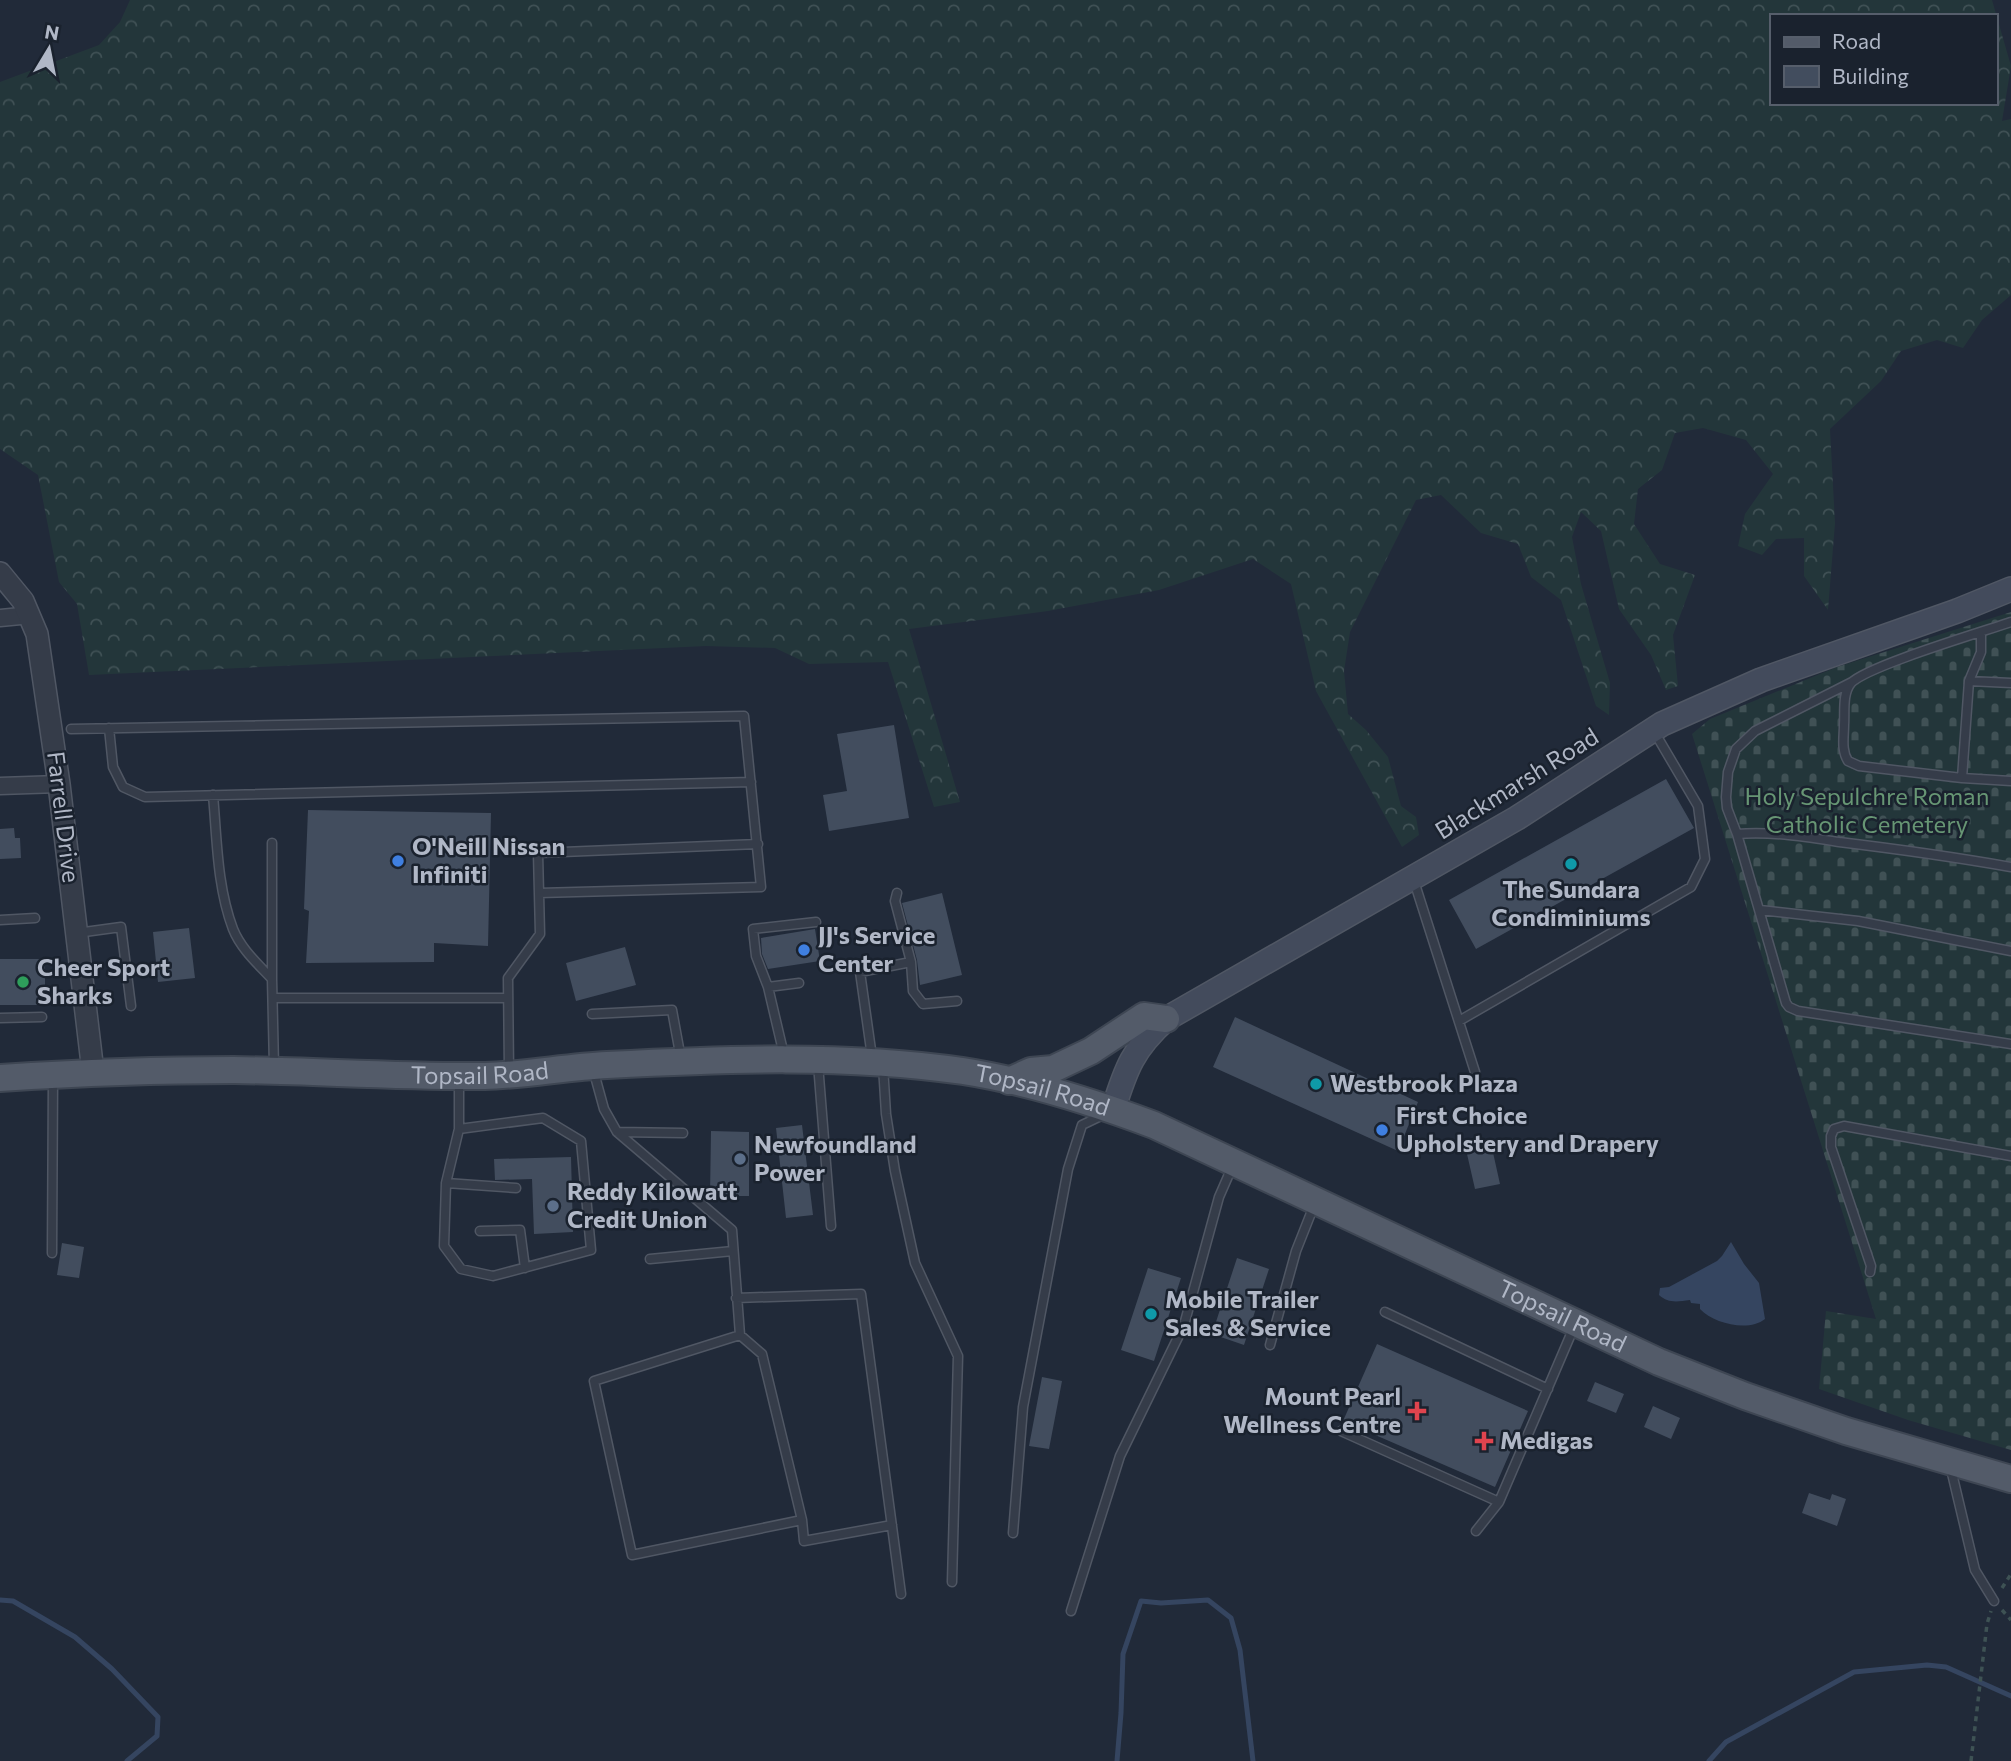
<svg xmlns="http://www.w3.org/2000/svg" width="2011" height="1761" font-family="Commissioner,sans-serif">
<style>
.forest{fill:url(#forest-crowns);fill-rule:evenodd}
.cemetery{fill:url(#cemetery-stones)}
.water{fill:#354560}
.lines{fill:none;stroke-linecap:round;stroke-linejoin:round}
.stream{stroke:#354560;stroke-width:5}
.building{fill:#424d5e}
.service-casing{stroke:#505764;stroke-width:11}
.minor-casing{stroke:#505764;stroke-width:19}
.tertiary-casing{stroke:#505764;stroke-width:24}
.secondary-casing{stroke:#505764;stroke-width:26}
.primary-casing{stroke:#3e4653;stroke-width:30}
.path{stroke:#3e5254;stroke-width:3.5;stroke-dasharray:5 5;stroke-linecap:butt}
.service{stroke:#353c49;stroke-width:8}
.minor{stroke:#353c49;stroke-width:16}
.tertiary{stroke:#353c49;stroke-width:21}
.secondary{stroke:#434b5c;stroke-width:23}
.primary{stroke:#535b69;stroke-width:26}
.shop-dot{fill:#3f7fe0;stroke:#1a222e;stroke-width:2.5}
.culture-dot{fill:#0f9aa8;stroke:#1a222e;stroke-width:2.5}
.leisure-dot{fill:#2e9e5b;stroke:#1a222e;stroke-width:2.5}
.service-dot{fill:#5c6f8a;stroke:#1a222e;stroke-width:2.5}
.health-dot{fill:#e0444e;stroke:#1a222e;stroke-width:2.5}
.labels{text-anchor:middle;stroke-width:5;stroke-linejoin:round;paint-order:stroke}
.street-label{font-size:24px;fill:#b0b7c6;stroke:#1a222e}
.park-label{font-size:24px;fill:#679674;stroke:#1a222e}
.poi-label{font-size:24px;font-weight:bold;fill:#b0b7c6;stroke:#1a222e;text-anchor:start}
</style>
<defs>
<pattern id="forest-crowns" width="20" height="18" patternUnits="userSpaceOnUse" patternTransform="scale(1.75)"><rect width="20" height="18" fill="#23363a"/><path d="M2 6a3 3 0 1 1 6 0M12 15a3 3 0 1 1 6 0" fill="none" stroke="#405155"/></pattern>
<pattern id="cemetery-stones" width="16" height="16" patternUnits="userSpaceOnUse" patternTransform="scale(1.75)"><rect width="16" height="16" fill="#23363a"/><path d="M2 7V4a2 2 0 0 1 4 0v3zM10 15v-3a2 2 0 0 1 4 0v3z" fill="#405155"/></pattern>
</defs>
<rect width="100%" height="100%" fill="#212a39"/>
<path class="forest" d="M130 0H1992L2011 66 2002 121 2011 119V295L1982 320 1963 348 1937 340 1901 351 1881 381 1830 429 1835 523 1828 610 1804 576V538L1776 539 1762 555 1738 546 1745 514 1773 474 1746 440 1703 428 1675 433 1662 470 1638 489 1634 524 1660 564 1695 575 1673 635 1678 686 1666 690 1651 655 1619 609 1601 531 1581 512 1572 537 1581 584 1610 683 1609 715 1596 706 1561 600 1531 577 1518 544 1481 533 1441 495 1416 500 1350 632 1344 671 1348 714 1366 730 1388 757 1401 806 1416 817 1419 835 1402 847 1316 691 1291 584 1253 559 1159 590 1048 611 909 629 960 802 934 807 888 662 809 664 775 648 706 646 89 675 77 604 59 582 38 475 0 449V82L99 45 120 22ZM1771 16H1995V103H1771Z"/>
<path class="cemetery" d="M2011 612V1450L1908 1420 1819 1389 1826 1311 1876 1319 1692 734 1710 719 1837 667Z"/>
<path class="water" d="M1731 1242 1744 1264 1759 1283 1765 1319C1749 1332 1714 1324 1700 1309V1304L1691 1303 1690 1300C1676 1302 1668 1303 1659 1295L1660 1288 1669 1287 1717 1261 1722 1256Z"/>
<g class="lines">
<path class="stream" d="M0 1600 13 1601 75 1637 112 1669 158 1717 157 1736 127 1761
M1117 1761 1121 1713 1123 1654 1141 1601 1161 1603 1208 1600 1231 1618 1240 1650 1253 1761
M1709 1761 1726 1742 1854 1672 1927 1665 1946 1667 2011 1696"/>
</g>
<path class="building" d="M894 725 909 818 829 831 823 795 847 791 837 734Z
M1666 779 1694 828 1476 949 1449 900Z
M308 810 491 813 488 946 434 943V962L306 963 309 911 304 909Z
M14 828 15 838H20L21 858 0 859V829Z
M942 893 962 975 920 985 917 960 902 903Z
M189 928 195 978 158 982 153 932Z
M815 929 820 961 768 969 762 954 761 938Z
M625 947 636 985 576 1001 566 963Z
M0 959H45V1005H0Z
M1235 1017 1418 1102 1398 1151 1213 1067Z
M802 1125 813 1215 786 1218 776 1128Z
M711 1131 749 1132V1196H710Z
M1492 1148 1500 1184 1475 1189 1467 1154Z
M571 1157 573 1232 534 1234 532 1179 495 1180 494 1159Z
M62 1243 84 1247 79 1278 57 1275Z
M1237 1258 1269 1269 1244 1345 1212 1334Z
M1148 1268 1181 1278 1154 1361 1121 1350Z
M1377 1344 1528 1411 1495 1487 1343 1421Z
M1042 1377 1062 1381 1049 1449 1029 1446Z
M1595 1382 1624 1394 1616 1413 1587 1401Z
M1653 1406 1680 1418 1671 1439 1644 1427Z
M1809 1493 1830 1500 1832 1494 1846 1499 1837 1526 1802 1513Z"/>
<g class="lines">
<defs>
<path id="service" d="M2011 622C1982 632 1867 666 1851 683 1842 694 1845 712 1844 725 1844 737 1841 750 1848 761L1859 766 1962 778 2011 781
M1969 681 2011 683
M1852 682 1755 731 1736 749 1728 772 1726 797 1727 808 1737 834 1786 1003 1789 1007 1798 1011 2011 1044
M109 728 113 767 123 787 145 797 751 782
M71 729 744 716 761 887 539 893
M1962 778 1969 681 1981 652V632
M213 795C217 839 217 887 233 929 241 949 258 964 272 979L274 1067
M1737 834C1771 831 1806 837 1839 842 1897 849 1954 857 2011 867
M272 843V979
M1414 881 1475 1072
M1760 910 1858 921 2011 951
M0 920 35 918
M77 933 121 927 131 1006
M911 962 913 991 923 1004 957 1001
M768 987 756 956 753 929 816 922
M273 998H507
M592 1014 672 1010 681 1059
M0 1018 42 1017
M1459 1021 1691 887 1705 859 1698 806 1655 733
M784 1055 768 987 799 983
M872 1057 860 972 911 962 895 901 897 893
M818 1064 831 1226
M883 1066 886 1114 895 1171 915 1263 958 1356 952 1582
M593 1069 604 1109 617 1132 683 1133
M509 1072 508 978 540 934 538 853 758 844
M459 1129 543 1118 581 1141 591 1250 493 1276 461 1269 444 1246 446 1183 459 1129V1078
M617 1132 732 1230 740 1335 594 1381 632 1555 802 1520 762 1354 740 1335
M446 1183 516 1188
M480 1231 520 1230 525 1268
M52 1253 53 1078
M650 1259 733 1251
M1870 1272 1871 1266 1831 1147V1136L1834 1129 1844 1126 2011 1156
M736 1298 861 1294 901 1594
M1385 1312 1548 1389
M1270 1345 1296 1251 1315 1203
M1341 1431 1499 1502 1574 1327
M1950 1465 1975 1570 1994 1601
M802 1520 804 1541 892 1525
M1476 1531 1499 1502
M1013 1533 1023 1407 1068 1169 1082 1125 1105 1114
M1071 1611 1120 1456 1184 1325 1219 1197 1233 1165"/>
<path id="minor" d="M0 618 31 615
M0 786 59 784"/>
<path id="tertiary" d="M0 573 23 601 37 634 59 784 93 1072"/>
<path id="secondary" d="M1113 1110C1126 1068 1133 1049 1166 1019L1517 818 1662 724 1761 680 1957 611 2011 589"/>
<g id="primary">
<path id="s1" d="M0 1078C78 1073 156 1070 234 1070 317 1071 401 1077 485 1076 526 1075 566 1067 607 1065 725 1059 846 1054 963 1071 1027 1081 1093 1102 1154 1125L1659 1362 1745 1396 1846 1431 2011 1479"/>
<path d="M1009 1081 1031 1071 1053 1069 1091 1051 1144 1016 1166 1019"/>
</g>
</defs>
<use href="#service" class="service-casing"/>
<use href="#minor" class="minor-casing"/>
<use href="#tertiary" class="tertiary-casing"/>
<use href="#secondary" class="secondary-casing"/>
<use href="#primary" class="primary-casing"/>
<path class="path" d="M2002 1588 2011 1574
M2002 1610 2011 1620
M1971 1761 1987 1624 1991 1611"/>
<use href="#service" class="service"/>
<use href="#minor" class="minor"/>
<use href="#tertiary" class="tertiary"/>
<use href="#secondary" class="secondary"/>
<use href="#primary" class="primary"/>
</g>
<g class="shop-dot">
<circle cx="398" cy="861" r="7"/>
<circle cx="804" cy="950" r="7"/>
<circle cx="1382" cy="1130" r="7"/>
</g>
<g class="culture-dot">
<circle cx="1571" cy="864" r="7"/>
<circle cx="1316" cy="1084" r="7"/>
<circle cx="1151" cy="1314" r="7"/>
</g>
<circle class="leisure-dot" cx="23" cy="982" r="7"/>
<g class="service-dot">
<circle cx="740" cy="1159" r="7"/>
<circle cx="553" cy="1206" r="7"/>
</g>
<g class="health-dot">
<path d="M1413.5 1400.5h7v7h7v7h-7v7h-7v-7h-7v-7h7z"/>
<path d="M1480.5 1430.5h7v7h7v7h-7v7h-7v-7h-7v-7h7z"/>
</g>
<g class="labels">
<g class="street-label">
<text transform="translate(1517 784) rotate(-32)" y="8">Blackmarsh Road</text>
<text transform="translate(63 817) rotate(83)" y="8">Farrell Drive</text>
<text dy="8" stroke="none"><textPath href="#s1" startOffset="480">Topsail Road</textPath></text>
<text dy="8" stroke="none"><textPath href="#s1" startOffset="1046">Topsail Road</textPath></text>
<text dy="8" stroke="none"><textPath href="#s1" startOffset="1614">Topsail Road</textPath></text>
</g>
<g class="park-label">
<text x="1867" y="805">Holy Sepulchre Roman<tspan x="1867" dy="28">Catholic Cemetery</tspan></text>
</g>
<g class="poi-label">
<text x="412" y="855">O'Neill Nissan<tspan x="412" dy="28">Infiniti</tspan></text>
<text x="1571" y="898" text-anchor="middle">The Sundara<tspan x="1571" dy="28">Condiminiums</tspan></text>
<text x="818" y="944">JJ's Service<tspan x="818" dy="28">Center</tspan></text>
<text x="37" y="976">Cheer Sport<tspan x="37" dy="28">Sharks</tspan></text>
<text x="1330" y="1092">Westbrook Plaza</text>
<text x="1396" y="1124">First Choice<tspan x="1396" dy="28">Upholstery and Drapery</tspan></text>
<text x="754" y="1153">Newfoundland<tspan x="754" dy="28">Power</tspan></text>
<text x="567" y="1200">Reddy Kilowatt<tspan x="567" dy="28">Credit Union</tspan></text>
<text x="1165" y="1308">Mobile Trailer<tspan x="1165" dy="28">Sales &amp; Service</tspan></text>
<text x="1401" y="1405" text-anchor="end">Mount Pearl<tspan x="1401" dy="28">Wellness Centre</tspan></text>
<text x="1500" y="1449">Medigas</text>
</g>
</g>
<rect x="1770" y="14" width="228" height="91" fill="#1a222e" stroke="#565e6b" stroke-width="2"/>
<rect x="1784" y="37" width="35" height="10" fill="#535b69" stroke="#565e6b" stroke-width="2"/>
<text x="1832" y="49" font-size="21" fill="#b0b7c6">Road</text>
<rect x="1784" y="66" width="35" height="21" fill="#424d5e" stroke="#565e6b" stroke-width="2"/>
<text x="1832" y="84" font-size="21" fill="#b0b7c6">Building</text>
<g transform="translate(49 49) rotate(10)" stroke="#1a222e" stroke-width="5" paint-order="stroke">
<path d="M0-5L12 26L0 18L-12 26Z" fill="#b0b7c6"/>
<text y="-10" font-size="19" font-weight="bold" text-anchor="middle" fill="#b0b7c6">N</text>
</g>
</svg>
